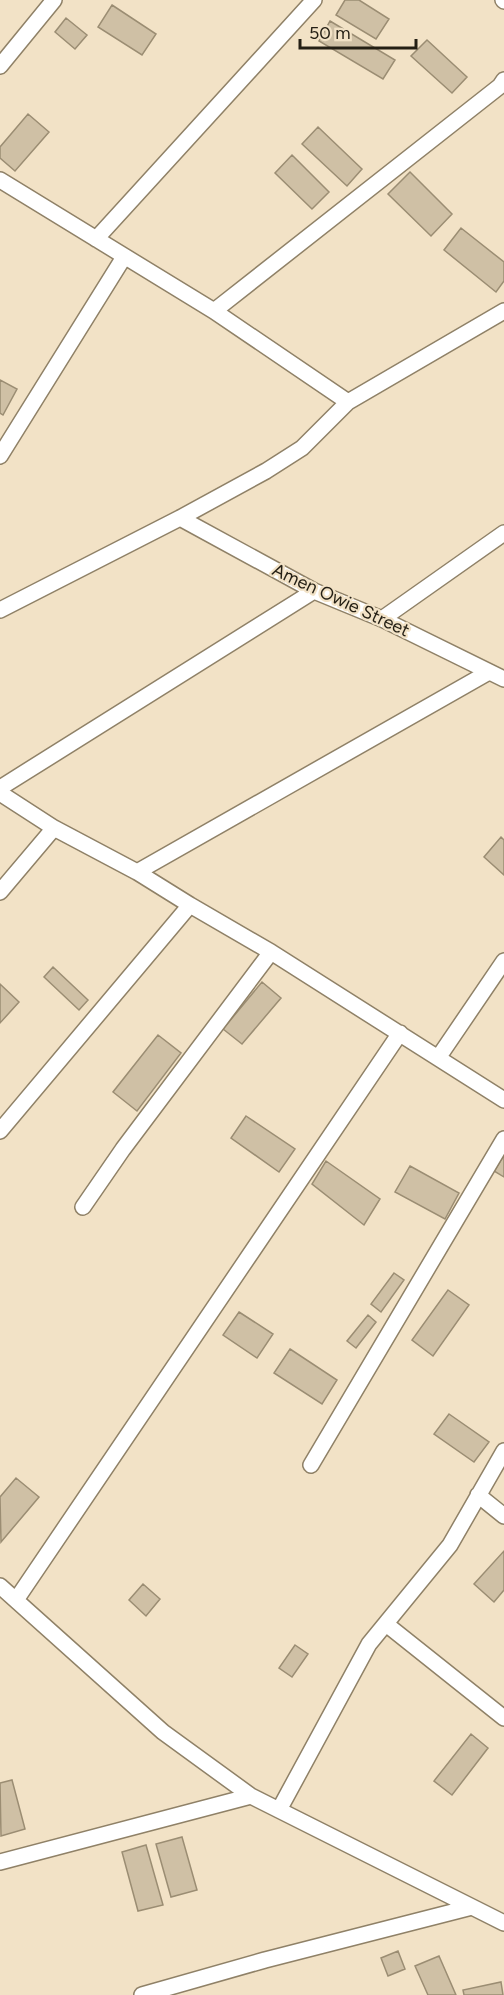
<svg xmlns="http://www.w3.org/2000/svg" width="504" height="1995" font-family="Figtree,sans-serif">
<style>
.building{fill:#cfc0a5;stroke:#9b8d73;stroke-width:1.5}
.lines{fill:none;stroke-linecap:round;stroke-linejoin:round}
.minor-casing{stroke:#8f8167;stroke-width:18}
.minor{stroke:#fff;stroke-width:15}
.labels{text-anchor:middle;stroke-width:4.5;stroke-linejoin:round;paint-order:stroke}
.street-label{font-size:18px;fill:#241f14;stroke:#f2e2c6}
</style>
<rect width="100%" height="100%" fill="#f2e2c6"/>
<path class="building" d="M345 0H359L389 19 376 39 336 15Z
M112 5 156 34 142 55 98 27Z
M66 18 87 35 75 49 55 32Z
M330 21 395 60 383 79 319 41Z
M427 40 467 77 452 93 411 56Z
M28 114 49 132 15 171 0 158V147Z
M318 127 362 169 347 186 302 144Z
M292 155 329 192 312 209 275 173Z
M410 172 452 214 431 236 388 194Z
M461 228 504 262V281L496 292 444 250Z
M0 380 17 389 3 415 0 413Z
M501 837 504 840V875L484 857Z
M53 967 88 1000 79 1010 44 977Z
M262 982 281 998 242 1044 223 1029Z
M0 984 19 1002 0 1023Z
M158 1035 181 1053 137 1111 113 1092Z
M246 1116 295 1149 279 1172 231 1138Z
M504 1155V1177L494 1171Z
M326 1161 380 1199 364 1225 312 1184Z
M410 1166 459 1193 445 1219 395 1192Z
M394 1273 404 1280 381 1312 371 1304Z
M448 1290 469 1305 433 1356 412 1340Z
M239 1312 273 1334 257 1358 223 1335Z
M368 1315 376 1322 356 1348 347 1341Z
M290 1349 337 1380 322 1404 274 1373Z
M449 1414 489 1442 474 1462 434 1434Z
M16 1478 39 1497 1 1542 0 1497Z
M504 1551V1590L494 1602 474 1584Z
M143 1584 160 1599 146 1616 129 1600Z
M295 1645 308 1654 292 1677 279 1668Z
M471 1734 488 1748 452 1795 434 1781Z
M12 1780 25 1829 1 1836 0 1783Z
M182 1837 197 1890 171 1897 156 1844Z
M146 1845 163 1905 138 1911 122 1852Z
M398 1951 405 1969 388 1976 381 1958Z
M439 1956 456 1995H428L415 1966Z
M501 1982 503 1995H464L463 1990Z"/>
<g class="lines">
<defs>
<path id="minor" d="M503 0 504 1
M0 66 54 0
M0 180 214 311 348 402
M96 239 314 0
M214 311 500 86 504 80
M0 456 124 257
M180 518 314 591 382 619 504 679
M0 610 180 518 266 471 302 448 348 402 504 311
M382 619 504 533
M0 788 314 591
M0 793 54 828 137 872 190 905 271 952 504 1100
M137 872 489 672
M0 892 54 828
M438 1058 504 961
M0 1131 190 905
M83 1207 123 1149 271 952
M311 1465 504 1139
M478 1495 504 1516
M0 1586 163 1732 251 1796 504 1923
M16 1600 400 1033
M386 1624 504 1718
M279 1810 369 1644 450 1545 504 1451
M0 1862 251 1796
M142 1995 265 1960 472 1907"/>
</defs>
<use href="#minor" class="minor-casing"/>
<use href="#minor" class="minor"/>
</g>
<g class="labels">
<g class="street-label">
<text transform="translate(341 600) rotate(25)" y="6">Amen Owie Street</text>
</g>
</g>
<path d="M300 39v9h116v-9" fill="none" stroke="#241f14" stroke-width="3"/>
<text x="309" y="39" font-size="18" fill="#241f14" stroke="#f2e2c6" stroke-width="4.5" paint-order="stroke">50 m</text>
</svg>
